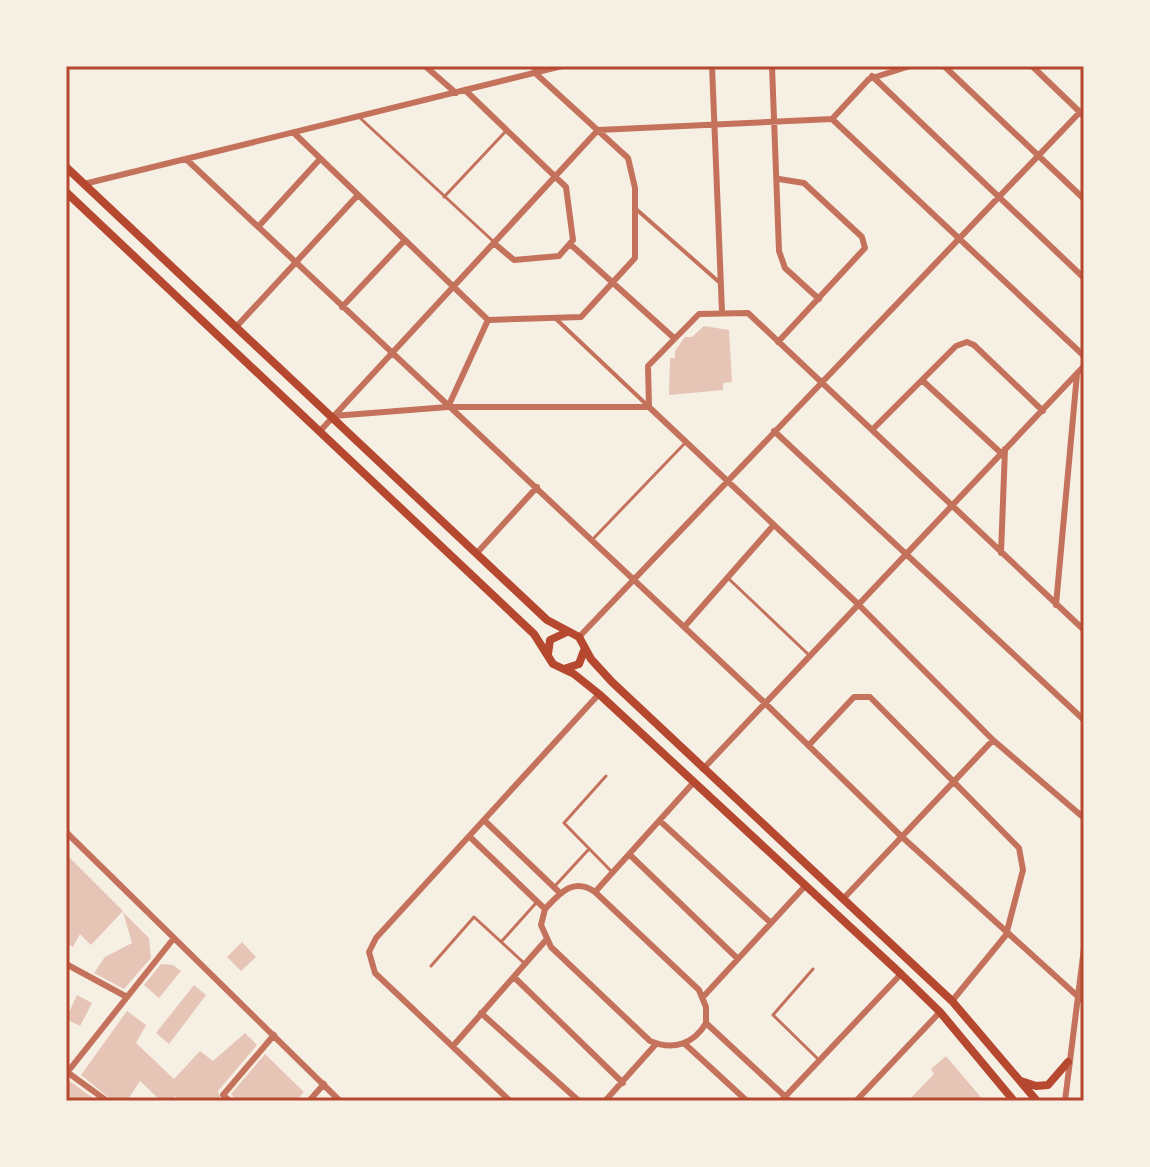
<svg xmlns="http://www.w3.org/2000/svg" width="1150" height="1167" font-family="Arial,sans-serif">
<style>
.building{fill:#e6c5b7}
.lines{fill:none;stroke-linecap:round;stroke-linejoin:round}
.service{stroke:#c5725c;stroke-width:3}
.pedestrian{stroke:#c5725c;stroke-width:4}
.minor{stroke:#c5725c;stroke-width:6}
.secondary{stroke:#b5482f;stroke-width:8}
.neatline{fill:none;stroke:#b5482f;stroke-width:3}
</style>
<rect width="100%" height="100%" fill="#f6efe4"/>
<path class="building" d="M704 326 729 330 732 382 723 383V390L669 395 670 358H675V351L685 337H692Z
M66 854 123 911 91 945 80 934 73 947 66 943Z
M123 912 149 938 151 958 124 989 94 973 105 957 132 943Z
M242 942 256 957 241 971 227 957Z
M161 964 173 965 181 971 159 998 144 985Z
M194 985 206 995 169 1044 156 1033Z
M77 995 92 1003 80 1026 66 1019Z
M127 1011 146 1025 136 1043 174 1079 200 1051 213 1061 245 1033 257 1045 218 1091 221 1101H180L175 1096 170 1101 165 1098 161 1101 140 1081 127 1101H113L81 1075Z
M265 1054 304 1092 296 1101H236L231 1094Z
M946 1056 984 1101H908L934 1074 931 1069Z
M67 1080 74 1084 97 1101H66Z"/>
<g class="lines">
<path class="service" d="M359 117 494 242
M444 197 506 131
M592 540 686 442
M729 579 810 656
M606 776 564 823 612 872
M554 887 589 849
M501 942 536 903
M431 966 474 917 523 962
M813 969 773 1015 819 1060"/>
<path class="pedestrian" d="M636 209 719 282
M555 318 647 405"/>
<path class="minor" d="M425 66 456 93
M712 66 722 312
M772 66 779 251 785 268 819 299
M944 66 1084 199
M1032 66 1084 116
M872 76 1084 278
M465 90 566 187 573 240 559 256 514 260 495 244
M832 119 1084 356
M294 133 488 320 581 317 635 258V188L628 158 534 72
M186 159 766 704 901 836 1084 1002
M84 184 562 66
M258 227 320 159
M570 244 674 338
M342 307 404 241
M237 326 358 195
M778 342 865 248 862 237 804 183 779 179
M923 381 1001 453
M448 407 488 320
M649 407 648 366 699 314 748 313 1084 630
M333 416 448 407H649L858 604 993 740 1084 818
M321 430 598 130 832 119 869 79 910 66
M872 430 956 346 967 342 974 345 1043 411
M774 431 1084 720
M1001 553 1005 449
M476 554 537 487
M1056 605 1077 374
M685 626 772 527
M579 637 1080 112
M809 745 854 697H870L1019 848 1023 870 1006 935 952 1001
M703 769 1084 366
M660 821 771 923
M486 822 560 893
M66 832 340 1101
M471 838 545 909C560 893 573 877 595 892L699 990 706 1007V1023L790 1101
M630 855 738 959
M595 892 694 782
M844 898 993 740
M545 909 541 925 551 947 650 1041C673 1051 694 1044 706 1023
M66 964 127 997
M514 977 623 1083
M703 997 806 885
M481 1013 579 1101
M685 1044 747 1101
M453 1046 546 940
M67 1072 107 1101
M66 1074 174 938
M230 1101 223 1095 274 1035
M309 1101 324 1084
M510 1101 375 973 369 952 376 938 599 694
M605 1101 656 1044
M781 1101 901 974
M856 1101 940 1012
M1065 1101 1084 948"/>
<path class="secondary" d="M66 167 547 620 579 637 591 659 612 682 952 1001 1037 1101
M66 192 534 634 553 664 574 674 599 694 901 974 940 1012 1014 1101
M548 654 550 640 567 632
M564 669 579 664 585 648
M1021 1081 1036 1086 1048 1085 1068 1062"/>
</g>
<rect width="1150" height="1167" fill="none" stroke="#f6efe4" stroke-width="136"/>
<rect x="68" y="68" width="1014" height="1031" class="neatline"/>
</svg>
